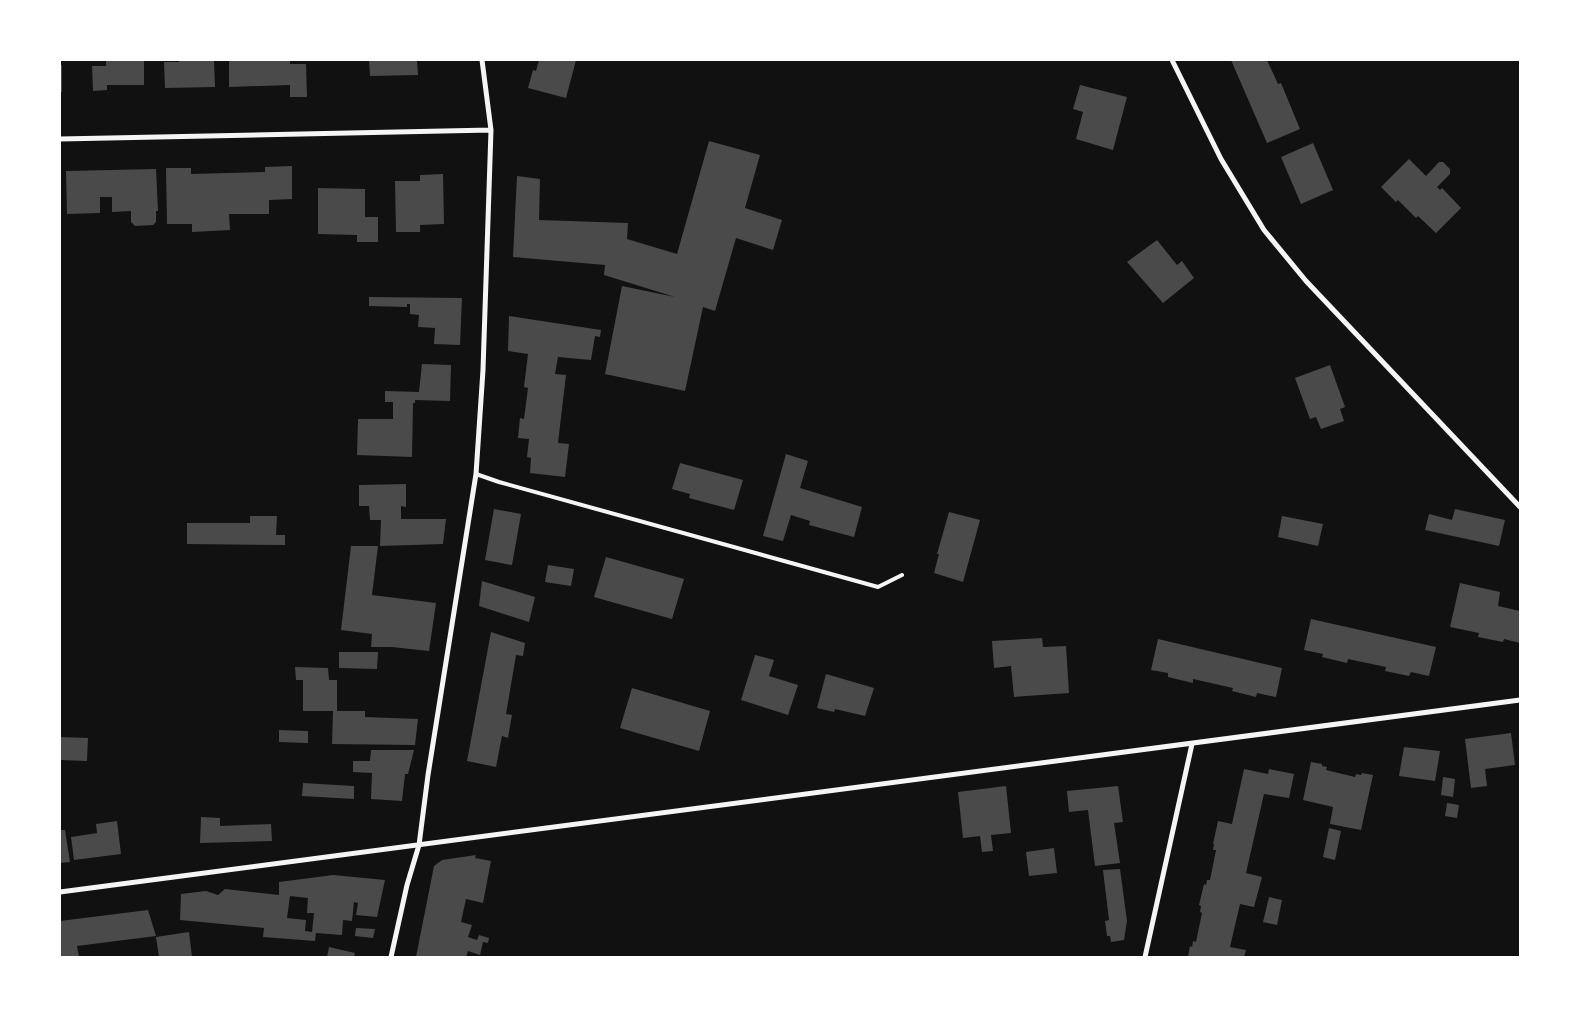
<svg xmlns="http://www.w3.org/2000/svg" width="1580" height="1017" font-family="Ubuntu,sans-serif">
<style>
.building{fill:#4a4a4a;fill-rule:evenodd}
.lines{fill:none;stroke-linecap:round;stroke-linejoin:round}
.service{stroke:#f5f5f5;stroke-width:4}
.minor{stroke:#f5f5f5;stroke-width:5}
</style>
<rect width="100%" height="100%" fill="#111"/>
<path class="building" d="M106 60H144V85H107V90L93 91 92 66H106Z
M179 60H214L215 87 165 88 164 62H179Z
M229 60H290V64H306L307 97H290V85L229 87Z
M369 60H417L418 75 370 76Z
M539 60H576L566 98 528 88 533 70 536 71Z
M1231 60H1267L1278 84 1281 83 1300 129 1267 143Z
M60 65H62V92H60Z
M1080 85 1127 97 1113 150 1076 139 1083 112 1073 109Z
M709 141 760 155 745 208 782 220 773 250 736 238 715 311 703 307 685 391 605 374 622 286 675 297 604 275 605 265 513 257 517 176 540 179 539 220 628 223 627 239 677 254Z
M1313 143 1333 190 1301 204 1281 157Z
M1409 159 1426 176 1439 162H1443L1450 169V174L1437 187 1440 190 1442 188 1461 208 1436 233 1418 216 1416 218 1398 200 1396 202 1381 187Z
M292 166V199L269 200V214H229L230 230 192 232V224H167L166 168H191V174L265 172V167Z
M156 169 158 211H156V222L153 225 135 226 131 222V211L112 212V197H100V213L67 214 66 171Z
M443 174 444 224 420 225V232H396L395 181H420V175Z
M318 188 365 189V217H378V242H357V235L318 234Z
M1157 240 1177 265 1182 261 1194 278 1163 303 1127 262Z
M369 297 462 298 460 345 434 344 435 328 418 327 419 315 410 314V304H407V307L369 306Z
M509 316 601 330 600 337 595 336 591 360 558 357 555 374 566 375 558 443 569 444 565 477 530 473 531 458 527 457 529 439 518 438 520 418 524 419 528 388 524 387 528 354 508 351Z
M422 364 451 365 450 401 415 400V403H413L412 457 357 455 358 419H393V402H385V391L419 392Z
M1330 365 1345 407 1340 409 1344 421 1321 429 1316 417 1310 419 1295 378Z
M786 454 808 461 800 488 862 507 854 537 809 525 810 521 791 515 783 541 763 536Z
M680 463 743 480 734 510 689 498 690 494 672 489Z
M406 484V507L401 506V519H446L443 544 380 546 381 520H370L369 506H359V485Z
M494 509 521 514 512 565 485 560Z
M1455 509 1505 520 1499 546 1425 530 1429 514 1452 520Z
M949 512 980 520 963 582 934 573 939 554H937Z
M250 516H277L276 535H285V545L187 544V523H250Z
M1282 516 1323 524 1318 546 1278 537Z
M351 546H378L372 595 436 603 429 651 392 647H371L372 634 341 630Z
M606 557 684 579 672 619 594 597Z
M548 565 574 569 571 586 545 582Z
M482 581 535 597 529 622 479 606Z
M1460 583 1500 592 1498 606 1520 611V643L1504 639 1503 642 1478 637 1479 633 1450 627Z
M1311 619 1436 647 1429 676 1411 672 1409 676 1385 671 1386 667 1348 659 1347 663 1322 657 1323 654 1304 650Z
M491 632 525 643 523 656 516 655 506 714 512 715 510 726 508 738 502 736 496 767 467 761Z
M1042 638 1043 647 1066 646 1069 693 1014 697 1011 666 994 668 992 641Z
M1158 639 1282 668 1276 697 1257 693 1256 697 1232 691 1233 688 1193 679V683L1168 677V673L1151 670Z
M339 652H378L377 669 339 668Z
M755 655 774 660 769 676 798 685 788 715 741 700Z
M295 667 328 668 329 680H337V711H365V717L418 719 415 745 332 744 333 711H303V680H296Z
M826 674 874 688 865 716 835 709 834 712 817 708Z
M632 688 710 711 699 751 620 728Z
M279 730 308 731V743L279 742Z
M1511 733 1515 765 1485 769 1487 786 1471 788 1465 739Z
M60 737 88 738 87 761 60 760Z
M1404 747 1440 751 1435 781 1399 776Z
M371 750H414L408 774H405L402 801 371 799 372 773 353 772V761H370Z
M1311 762 1322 764V766L1327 767 1326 770 1355 777 1356 774 1361 775 1362 773 1373 775 1361 830 1330 824 1333 807 1303 800Z
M1244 769 1268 774 1269 769 1294 774 1289 798 1264 794 1246 873 1262 877 1254 907 1240 904 1230 947 1246 950 1244 957H1188L1190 946 1192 947 1193 941 1196 942 1202 913 1200 912 1201 906 1199 905 1204 884 1206 885 1207 880H1210L1216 850H1213L1214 844H1213L1218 821 1232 824Z
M1443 777 1455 779 1453 797 1441 795Z
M303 783 354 786V799L302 796Z
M1006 786 1011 833 991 835 993 851 982 852 980 836 963 838 958 792Z
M1118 786 1123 822 1114 823 1120 863 1095 866 1088 810 1069 812 1067 791Z
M1447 803 1459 805 1457 818 1445 816Z
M201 817 220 818V826L271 824 272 841 200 843Z
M117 821 121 854 74 860 71 837 97 833 96 824Z
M1329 828 1341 831 1335 860 1323 857Z
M60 830H65L70 862 60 863Z
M1054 848 1057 873 1029 876 1026 852Z
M476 855 475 858 491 861 483 903 466 899 461 922 472 925 468 937 477 940 479 935 489 938 488 943 483 942 480 955 468 951 466 957H416L434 866 442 860Z
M1120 869 1127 921 1124 940 1111 942 1110 936H1107L1105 921 1109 920 1103 870Z
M333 875 385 880 377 917 356 915 358 903 354 902 352 921 343 920 342 935 316 933 315 941 263 937 264 928 180 920 181 894 206 891 218 895 225 889 279 895V882ZM290 896 308 898 307 913H314L312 932 305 931 306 920 287 918Z
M1269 897 1282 900 1277 925 1263 922Z
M148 910 156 936 77 946 79 957H60V921Z
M356 928 375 929 373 938 355 936Z
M189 932 192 957H159L156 937Z
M329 947 355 953 354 957H327Z"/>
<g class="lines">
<path class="service" d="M476 474 499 482 878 587 902 575"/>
<path class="minor" d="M1172 60 1221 159 1264 230 1306 281 1520 507
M60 139 491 130
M60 892 1520 700
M391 957 407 885 419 845 428 775 476 474 483 370 491 130 482 60
M1145 957 1192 744"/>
</g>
<rect width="1580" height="1017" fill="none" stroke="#ffffff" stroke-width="122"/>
</svg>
